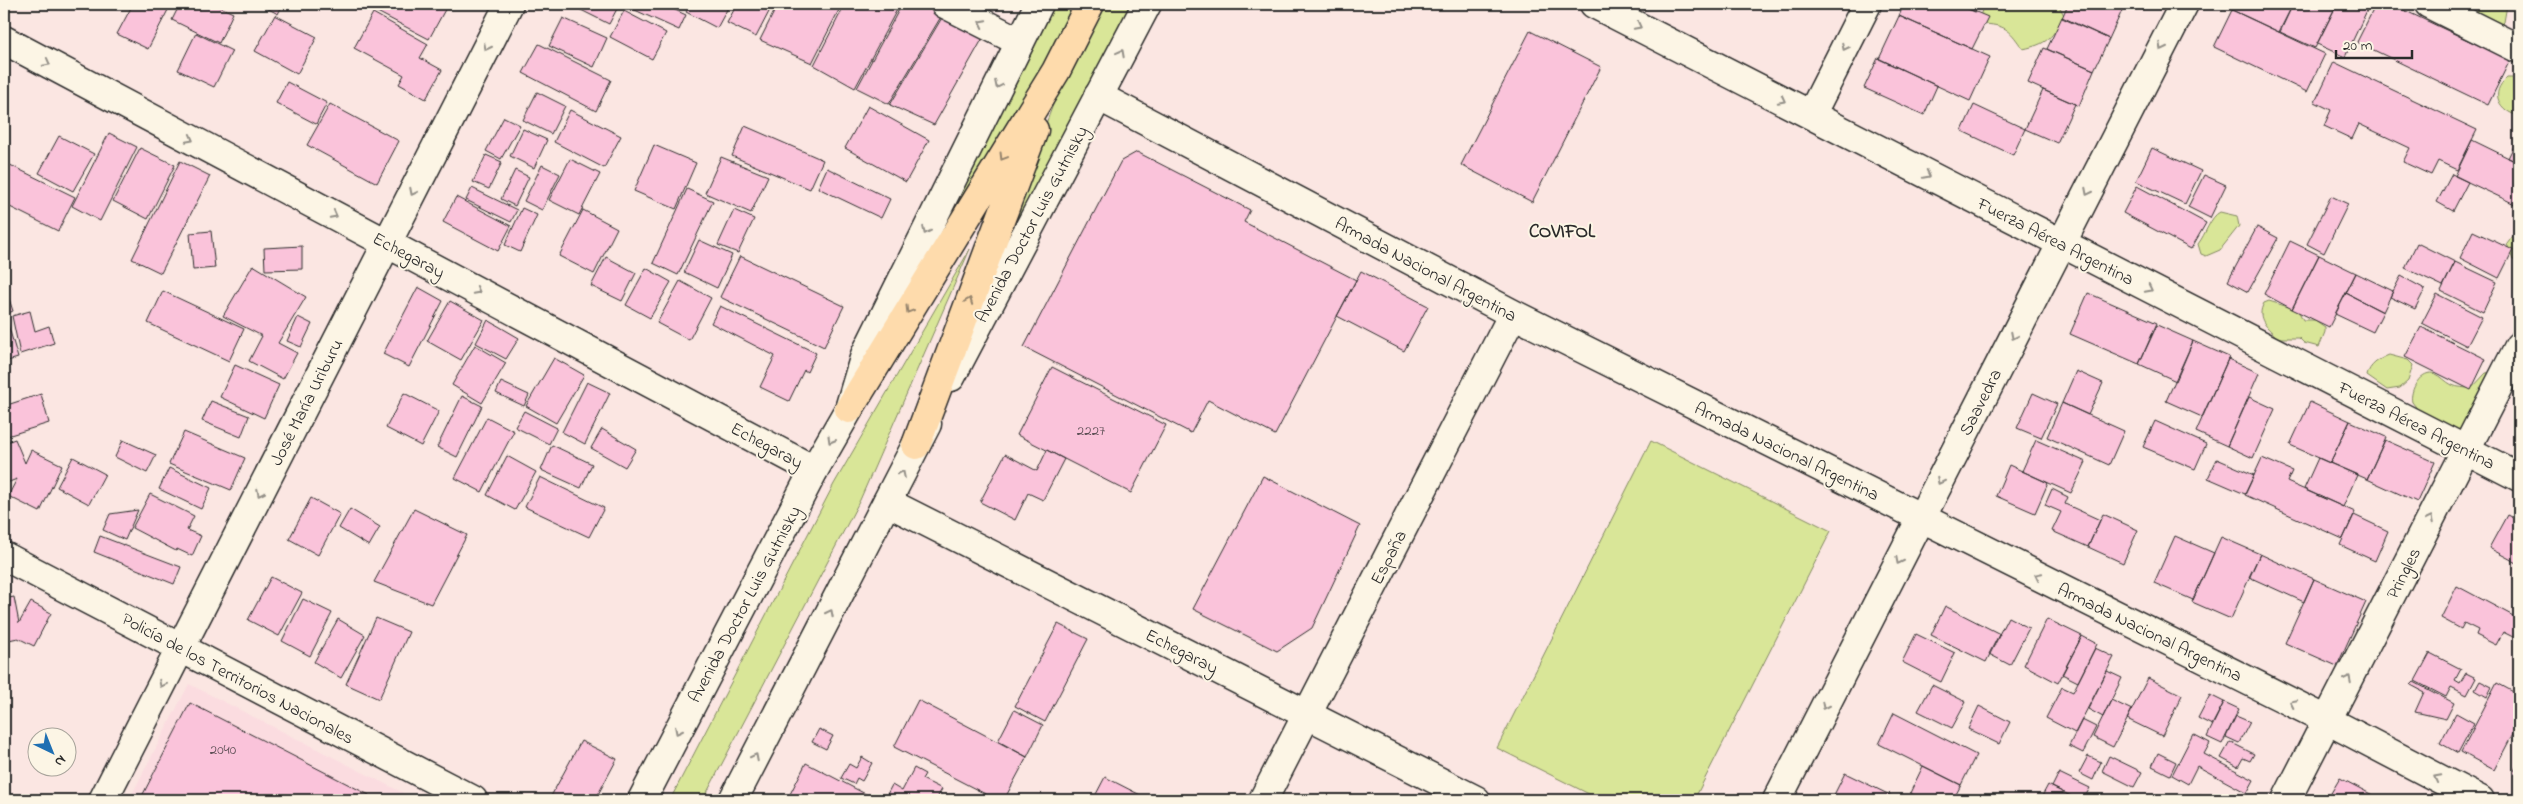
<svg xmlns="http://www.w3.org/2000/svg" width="2523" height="804" font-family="'Indie Flower',sans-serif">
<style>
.built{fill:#fbdce0}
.green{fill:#d9e698;stroke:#828862}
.building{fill:#fac3da;stroke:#2b2b2b}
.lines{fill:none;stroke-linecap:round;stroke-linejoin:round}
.minor-casing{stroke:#2b2b2b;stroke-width:31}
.secondary-casing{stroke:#2b2b2b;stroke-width:31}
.primary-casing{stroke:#2b2b2b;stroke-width:31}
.minor{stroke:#fcf5e5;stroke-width:28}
.secondary{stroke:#fcf5e5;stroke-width:28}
.primary{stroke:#fedbac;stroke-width:28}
.oneway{stroke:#949088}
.oneway2{stroke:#94836c}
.labels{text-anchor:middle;stroke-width:4;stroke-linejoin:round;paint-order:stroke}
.number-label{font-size:15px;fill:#5f5157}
.street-label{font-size:18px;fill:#2b2b2b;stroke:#fcf5e5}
.neighbourhood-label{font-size:19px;font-weight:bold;fill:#2b2b2b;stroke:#fcf5e5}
</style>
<rect width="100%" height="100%" fill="#fbe6e2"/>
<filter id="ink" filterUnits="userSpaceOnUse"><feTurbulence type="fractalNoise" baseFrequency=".02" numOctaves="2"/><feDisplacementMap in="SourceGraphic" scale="10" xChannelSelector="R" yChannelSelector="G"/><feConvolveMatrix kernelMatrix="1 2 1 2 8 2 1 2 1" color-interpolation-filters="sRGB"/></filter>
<g filter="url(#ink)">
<path class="built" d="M189 684 417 800H129Z"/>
<path class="green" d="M1054 4H1087L884 344Z
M1091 4H1132L978 304Z
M1984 4H2058L2064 15C2053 38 2047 44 2023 49 2010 31 2008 26 1985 24L1980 16Z
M2468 4 2507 5 2504 22 2500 26 2469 9Z
M2507 78H2519V116C2499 111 2489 93 2507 78Z
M2220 212 2237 216 2239 226 2220 250 2206 256 2201 254 2198 244C2206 234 2210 217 2220 212Z
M2519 233V261L2513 260 2507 244 2513 236Z
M970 249 860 500 703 800H670L834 484Z
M2269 301 2298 310 2303 320H2315L2325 327V332L2319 347 2304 343 2299 338H2278C2268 328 2255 319 2264 303Z
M2389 355 2408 360 2413 365 2408 381 2400 388 2387 390 2367 376C2369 365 2379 359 2389 355Z
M2492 372 2477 397 2482 412 2462 430 2452 431 2419 411 2412 402C2409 391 2421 368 2436 374 2441 376 2446 382 2452 385 2458 388 2465 387 2471 389L2486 373Z
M1651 441 1831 531 1694 800H1601L1497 748Z"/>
<path class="building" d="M133 4H165L170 6 148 49 117 34Z
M180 4H214L233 13 219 43 172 20Z
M262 4H283L278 14 261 5Z
M362 4H448L429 39Z
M569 4H617L619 5 609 24Z
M627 4H662L686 15 679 30 626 6Z
M691 4H730L717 28 686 12Z
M737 4H773L756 37 727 23Z
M778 4H842L812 63 760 40Z
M845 4H900L855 88 814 65Z
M902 4H921L942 15 889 104 857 88Z
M1904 4H1957L1988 17 1972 49 1899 16Z
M1957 4H1979L1975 12Z
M2068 4H2125L2109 39 2062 18Z
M2235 4H2293L2279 32 2232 10Z
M2293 4H2337L2315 48 2280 32Z
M2337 4H2370L2345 57 2317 44Z
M2376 4H2391L2510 60 2488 105 2357 42Z
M2232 10 2325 54 2307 92 2214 47Z
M624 11 666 33 652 59 610 37Z
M373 13 428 44 420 58 442 70 426 99 399 84 404 75 354 48Z
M275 15 317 37 297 74 255 51Z
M943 16 984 36 934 125 890 105Z
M1899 16 1990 57 1970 101 1879 59Z
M2062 17 2109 39 2094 70 2047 49Z
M563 18 607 38 594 67 549 46Z
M1530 31 1601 67 1532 202 1461 165Z
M196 33 232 51 214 87 178 70Z
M539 44 611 80 596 111 523 73Z
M2044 48 2094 70 2079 106 2028 83Z
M1878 58 1937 86 1924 115 1864 88Z
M2334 62 2477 130 2457 170 2438 161 2431 175 2403 162 2410 148 2359 124 2352 139 2324 126 2331 110 2315 102Z
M287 82 327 103 316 124 276 103Z
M2043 90 2075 104 2057 143 2025 129Z
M537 92 565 106 551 134 523 120Z
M330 104 399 141 377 183 307 145Z
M1974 105 2025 129 2013 155 1962 131Z
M868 106 929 140 906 182 845 148Z
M570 110 621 136 604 168 554 142Z
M504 117 520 125 501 159 486 151Z
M745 126 823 160 810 189 732 156Z
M523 129 547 140 534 168 510 156Z
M109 133 137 147 100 221 72 206Z
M59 136 94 154 73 191 39 173Z
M2519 136V163L2508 158Z
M2472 140 2519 163V206L2455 176Z
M654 145 696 163 676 209 634 191Z
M140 148 175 165 148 219 113 201Z
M2152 148 2201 171 2185 204 2136 181Z
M1137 152 1250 210 1244 222 1356 280 1275 435 1208 400 1191 433 1024 347 1121 161Z
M486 155 502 162 489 189 473 182Z
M721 157 768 176 751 213 705 193Z
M570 159 600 174 579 215 549 200Z
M180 161 210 176 161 273 132 259Z
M4 162 75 197 58 231 4 204Z
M542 165 560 174 542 210 524 201Z
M827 168 890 199 881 218 818 188Z
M515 170 529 177 515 206 501 199Z
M2452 174 2468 182 2453 211 2437 202Z
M2204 175 2226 185 2210 218 2188 207Z
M2137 186 2206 223 2191 249 2123 213Z
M472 188 517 210 511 222 466 200Z
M687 189 713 201 678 275 653 263Z
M2331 196 2348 204 2324 253 2307 244Z
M456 197 511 226 498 251 443 222Z
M522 208 537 215 520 252 505 245Z
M583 210 617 228 594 274 559 256Z
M734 210 754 219 738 253 718 245Z
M2257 227 2278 238 2248 292 2228 281Z
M211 231 215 268 193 270 190 233Z
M2473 231 2513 250 2499 278 2460 258Z
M699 240 732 255 717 288 684 272Z
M2290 241 2319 255 2292 309 2264 294Z
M2417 243 2455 262 2443 286 2405 268Z
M302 246V269L265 270 264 248Z
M2319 255 2356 273 2329 327 2292 309Z
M740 256 844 306 824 347 720 297Z
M606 257 636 273 622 301 591 286Z
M2455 262 2497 282 2483 312 2441 291Z
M253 265 306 297 278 343 297 353 283 379 249 361 262 336 223 316Z
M646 268 671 282 650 318 626 305Z
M1361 271 1428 306 1404 351 1337 316Z
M2356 273 2393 291 2383 312 2346 293Z
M2401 276 2425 289 2415 309 2390 297Z
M680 281 711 298 689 340 657 323Z
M418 287 443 301 409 367 383 354Z
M163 291 244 329 229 361 148 323Z
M7 293 13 311 4 315V294Z
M2088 293 2157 323 2139 364 2070 334Z
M2346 293 2383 312 2373 332 2335 314Z
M2437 294 2482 317 2467 346 2422 323Z
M450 301 484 320 461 360 427 341Z
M720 306 816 353 807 372 804 370 789 401 760 387 775 356 711 323Z
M30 311 35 331 49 326 54 343 20 354 12 316Z
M298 317 312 324 301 347 287 341Z
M488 320 519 338 506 359 476 343Z
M7 321 18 358 4 362V322Z
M2157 325 2193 341 2176 381 2139 364Z
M2421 327 2486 359 2471 390 2405 357Z
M2193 341 2229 357 2202 417 2166 401Z
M475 345 506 363 482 403 452 385Z
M554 358 584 375 556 423 526 406Z
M2228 359 2259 373 2227 446 2196 432Z
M235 365 279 385 264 418 220 397Z
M1052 367 1166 425 1131 493 1017 435Z
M2076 371 2103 383 2088 415 2062 403Z
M501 382 529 395 524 406 496 393Z
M587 382 610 393 585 444 562 432Z
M404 393 439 411 421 446 386 428Z
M2033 393 2057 404 2041 438 2017 428Z
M41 394 49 423 4 437V406Z
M462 396 482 406 457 457 437 447Z
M2249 397 2275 409 2253 458 2227 446Z
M211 401 249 416 241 437 202 421Z
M2310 402 2350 421 2330 463 2290 445Z
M2062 403 2124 431 2109 465 2047 437Z
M524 411 557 428 549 444 515 427Z
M487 417 514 431 482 492 455 478Z
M2155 421 2206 444 2195 469 2143 447Z
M2350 421 2386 437 2367 479 2330 463Z
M602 429 636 449 625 467 591 448Z
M184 432 245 458 231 490 169 464Z
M15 439 25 463 31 450 62 465 40 512 8 496 17 479 4 484V443Z
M123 440 156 455 147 473 115 457Z
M2036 440 2086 462 2071 493 2022 471Z
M2385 440 2435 462 2417 502 2367 479Z
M552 445 592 464 581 488 541 470Z
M1047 450 1064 459 1043 500 1028 493 1015 520 980 502 1005 454 1037 471Z
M507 456 536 472 515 510 487 495Z
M73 457 105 474 89 504 57 487Z
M2262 458 2292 471 2287 482 2355 512 2343 539 2245 495Z
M2318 458 2357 475 2343 507 2304 489Z
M2217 459 2254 475 2245 494 2208 478Z
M2009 465 2048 483 2035 513 1996 496Z
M169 468 211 488 201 509 159 489Z
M1263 476 1360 526 1312 628 1277 651 1193 609Z
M540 477 604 508 589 537 525 507Z
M2052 489 2068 497 2065 504 2100 520 2088 547 2052 531 2061 512 2045 505Z
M150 494 194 516 187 530 201 536 192 556 177 549 176 551 132 528Z
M311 498 340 514 318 555 289 539Z
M350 509 380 527 369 546 339 528Z
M414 509 467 535 431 604 374 582Z
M138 510 125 540 103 530 110 514Z
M2103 514 2138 530 2123 563 2088 547Z
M2354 515 2388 531 2375 561 2340 545Z
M2507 515 2519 521V564L2489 548Z
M100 536 181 567 174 584 94 552Z
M2175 536 2214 553 2193 600 2154 583Z
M2221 537 2260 554 2231 619 2192 602Z
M2260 554 2314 579 2304 602 2249 577Z
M271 577 302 593 279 636 248 620Z
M2314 579 2366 602 2337 666 2285 643Z
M2457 586 2519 619V640L2503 632 2496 645 2476 635 2478 630 2464 623 2461 629 2441 618Z
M14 597 19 623 31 602 51 613 34 646 18 638 4 641V599Z
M303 599 332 613 310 656 282 641Z
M1945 606 2000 634 1986 662 1931 635Z
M2008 617 2029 628 2010 665 1989 654Z
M376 618 409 632 379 699 346 684Z
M338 619 365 635 341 678 314 662Z
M2047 619 2082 636 2058 683 2024 665Z
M1058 624 1088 639 1045 722 1015 706Z
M1916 634 1955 653 1941 682 1902 662Z
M2082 636 2097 644 2078 682 2062 674Z
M2095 648 2114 657 2075 733 2046 718 2062 687 2073 692Z
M2430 653 2461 669 2455 680 2460 683 2466 673 2476 678 2467 695 2451 687 2446 697 2415 681Z
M2107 671 2122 678 2103 717 2088 709Z
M2148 678 2182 695 2162 736 2127 719Z
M2480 681 2492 687 2487 697 2475 690Z
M2414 682 2454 703 2446 719 2415 712 2424 692 2411 685Z
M2497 683 2519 695V722L2494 770 2461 752Z
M1932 685 1966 702 1952 728 1918 711Z
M2210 695 2224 702 2212 725 2198 718Z
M918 700 1027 757 1004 800H997L894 747Z
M2111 700 2132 710 2113 747 2093 737Z
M2224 702 2239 709 2222 744 2207 737Z
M190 703 369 795 366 800H140Z
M1979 706 2010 722 1999 744 1968 729Z
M1014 710 1043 725 1027 757 998 741Z
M1894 713 1976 755 1961 785 1879 744Z
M2456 713 2474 723 2458 753 2440 743Z
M2236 716 2250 722 2239 743 2226 737Z
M2082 720 2096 727 2083 753 2069 746Z
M819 729 833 736 826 749 812 742Z
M2193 734 2210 743 2204 754 2254 780 2247 793 2197 766 2188 784 2172 775Z
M581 741 617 759 595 800H549Z
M2230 742 2254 754 2250 761 2243 758 2238 767 2221 758Z
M2158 753 2176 762 2170 775 2152 766Z
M2088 756 2101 762 2093 780 2079 773Z
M2109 756 2142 772 2134 787 2102 771Z
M862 757 872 763 862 781 857 778 854 784 841 778 849 764 856 768Z
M2519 761V777L2513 773Z
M806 763 877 800H787Z
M1923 766 1961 785 1953 800H1925L1910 793Z
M914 768 925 774 922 779 942 789 936 800H884L892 785 902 791Z
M1845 773 1900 800H1843L1834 795Z
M2059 773 2090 788 2083 800H2079L2052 787Z
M1105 777 1150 800H1093Z
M2340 778 2382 800H2327Z
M2048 785 2052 787 2079 800H2040Z
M2200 794 2211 800H2197Z"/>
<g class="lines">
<defs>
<path id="minor" d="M945 4 1020 42
M1594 4 2519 477
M2429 4 2519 49
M4 40 814 470
M1098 96 1513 314 2327 720 2480 800
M1811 115 1867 4
M887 502 1476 800
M4 556 473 800
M103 800 509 4
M1263 800 1513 314
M1777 800 2184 4
M2286 800 2519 346"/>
<path id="secondary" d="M951 377 1147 4
M642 800 814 470 849 409 865 355 1039 4
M733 800 927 424"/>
<path id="primary" d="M849 409 1056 71 1090 4
M916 445 1034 130"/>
</defs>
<use href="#minor" class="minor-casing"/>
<use href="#secondary" class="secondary-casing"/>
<use href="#primary" class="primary-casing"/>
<use href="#minor" class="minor"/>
<use href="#secondary" class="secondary"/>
<use href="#primary" class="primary"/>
</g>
<defs><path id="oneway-chevron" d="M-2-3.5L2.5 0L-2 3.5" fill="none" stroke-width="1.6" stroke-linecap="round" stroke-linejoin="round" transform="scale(1.25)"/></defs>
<g class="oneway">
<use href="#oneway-chevron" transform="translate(982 23) rotate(-153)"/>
<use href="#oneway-chevron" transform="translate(1638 26) rotate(27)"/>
<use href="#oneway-chevron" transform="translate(487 47) rotate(117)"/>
<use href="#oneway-chevron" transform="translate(1845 47) rotate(117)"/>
<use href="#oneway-chevron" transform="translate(2162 47) rotate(117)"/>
<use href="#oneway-chevron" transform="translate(1121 53) rotate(-62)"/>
<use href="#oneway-chevron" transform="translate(47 63) rotate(28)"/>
<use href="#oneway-chevron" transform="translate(998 85) rotate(116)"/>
<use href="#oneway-chevron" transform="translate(1782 100) rotate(27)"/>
<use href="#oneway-chevron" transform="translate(190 139) rotate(28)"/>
<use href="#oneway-chevron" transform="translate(1927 175) rotate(27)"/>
<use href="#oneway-chevron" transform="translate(413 192) rotate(117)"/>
<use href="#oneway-chevron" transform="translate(2088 192) rotate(117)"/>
<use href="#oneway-chevron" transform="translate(334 215) rotate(28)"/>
<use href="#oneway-chevron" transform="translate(926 231) rotate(116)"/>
<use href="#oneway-chevron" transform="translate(2149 289) rotate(27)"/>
<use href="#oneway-chevron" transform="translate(477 291) rotate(28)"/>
<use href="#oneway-chevron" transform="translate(2014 336) rotate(117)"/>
<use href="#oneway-chevron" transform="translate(831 440) rotate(120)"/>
<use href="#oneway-chevron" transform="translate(902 474) rotate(-64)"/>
<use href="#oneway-chevron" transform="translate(1940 481) rotate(117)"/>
<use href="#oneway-chevron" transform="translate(260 493) rotate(117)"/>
<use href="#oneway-chevron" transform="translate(2430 519) rotate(-63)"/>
<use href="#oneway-chevron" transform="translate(1899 561) rotate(117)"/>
<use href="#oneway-chevron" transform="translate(2038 576) rotate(-154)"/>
<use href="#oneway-chevron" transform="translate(830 613) rotate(-63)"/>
<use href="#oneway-chevron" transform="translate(2348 679) rotate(-63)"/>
<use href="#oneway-chevron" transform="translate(162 684) rotate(117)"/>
<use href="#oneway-chevron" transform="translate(2293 703) rotate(-154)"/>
<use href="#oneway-chevron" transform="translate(1825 706) rotate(117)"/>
<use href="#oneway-chevron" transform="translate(678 731) rotate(117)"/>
<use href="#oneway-chevron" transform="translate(755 757) rotate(-63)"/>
<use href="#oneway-chevron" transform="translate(2437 778) rotate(-152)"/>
</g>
<g class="oneway2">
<use href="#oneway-chevron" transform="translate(1003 157) rotate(121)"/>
<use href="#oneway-chevron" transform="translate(969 301) rotate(-69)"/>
<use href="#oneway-chevron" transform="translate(909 310) rotate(121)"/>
</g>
</g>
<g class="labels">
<g class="number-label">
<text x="1091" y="435">2227</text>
<text x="223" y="754">2040</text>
</g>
<g class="street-label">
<text transform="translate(1031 224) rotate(-62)" y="6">Avenida Doctor Luis Gutnisky</text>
<text transform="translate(2056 241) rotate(27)" y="6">Fuerza Aérea Argentina</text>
<text transform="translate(409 255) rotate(28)" y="6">Echegaray</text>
<text transform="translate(1426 269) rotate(28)" y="6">Armada Nacional Argentina</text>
<text transform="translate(306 402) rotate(-63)" y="6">José María Uriburu</text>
<text transform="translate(1980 402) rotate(-63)" y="6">Saavedra</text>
<text transform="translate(2417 425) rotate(27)" y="6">Fuerza Aérea Argentina</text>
<text transform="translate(767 445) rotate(28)" y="6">Echegaray</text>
<text transform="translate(1787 451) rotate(26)" y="6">Armada Nacional Argentina</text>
<text transform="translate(1388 557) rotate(-63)" y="6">España</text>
<text transform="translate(2403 573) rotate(-63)" y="6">Pringles</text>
<text transform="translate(744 604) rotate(-62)" y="6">Avenida Doctor Luis Gutnisky</text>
<text transform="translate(2150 632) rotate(26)" y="6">Armada Nacional Argentina</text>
<text transform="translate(1182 651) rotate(27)" y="6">Echegaray</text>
<text transform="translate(238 678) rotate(28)" y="6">Policía de los Territorios Nacionales</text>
</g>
<g class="neighbourhood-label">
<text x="1562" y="237">COVIFOL</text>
</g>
</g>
<rect width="2523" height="804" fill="none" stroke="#fcf5e5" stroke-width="20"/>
<rect x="10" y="10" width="2503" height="784" fill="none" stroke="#2b2b2b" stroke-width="2" filter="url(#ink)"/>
<g transform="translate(52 752) rotate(137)"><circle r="24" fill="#fcf5e5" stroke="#a8a49b"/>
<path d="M0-4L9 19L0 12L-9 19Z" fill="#1f6fb2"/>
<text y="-8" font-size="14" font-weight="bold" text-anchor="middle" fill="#2b2b2b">N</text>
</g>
<path d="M2336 50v8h76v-8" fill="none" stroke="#2b2b2b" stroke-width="2.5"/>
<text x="2343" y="50" font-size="15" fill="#2b2b2b" stroke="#fcf5e5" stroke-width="4" paint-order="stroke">20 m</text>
</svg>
